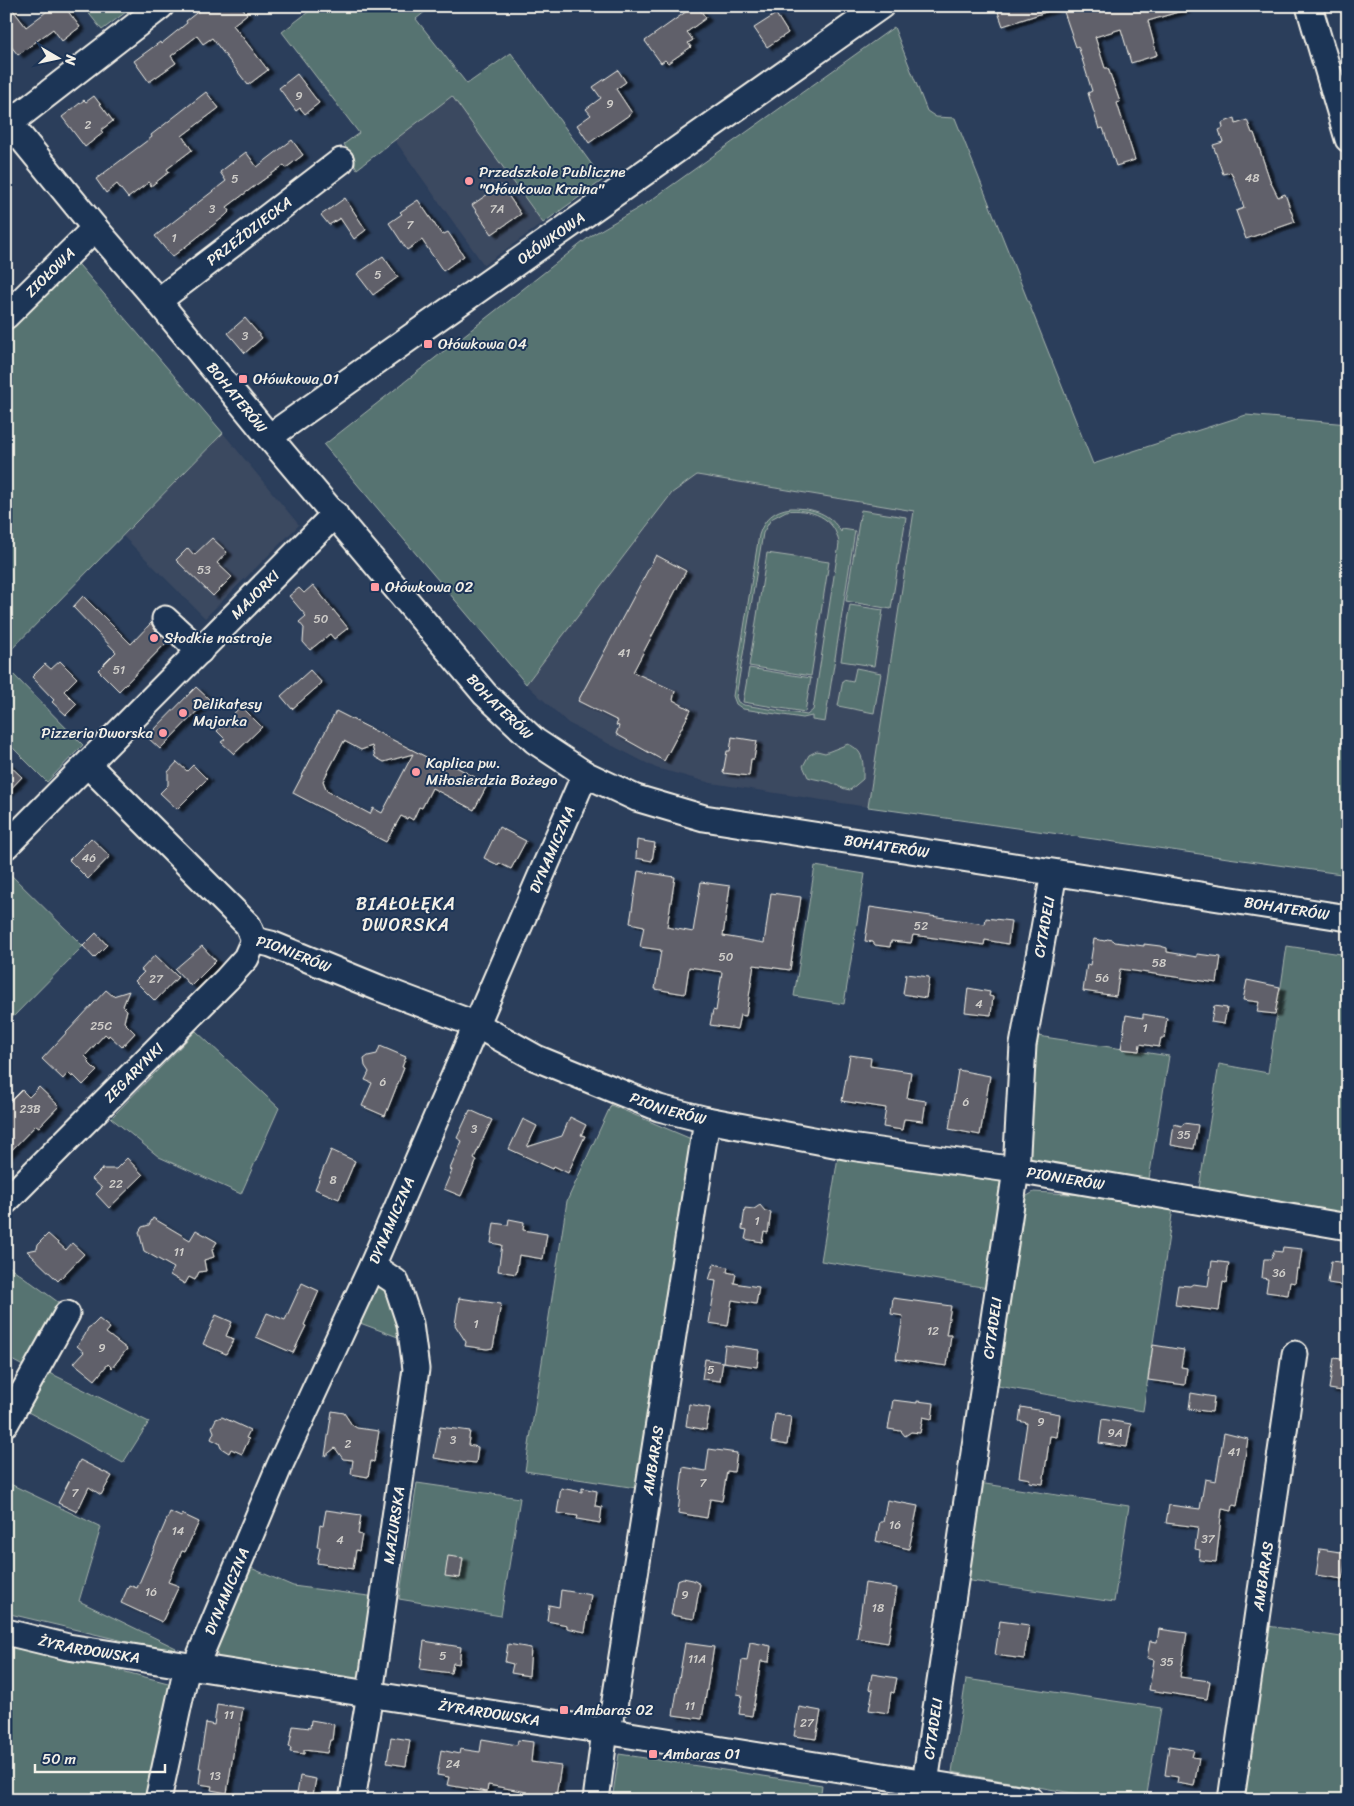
<svg xmlns="http://www.w3.org/2000/svg" width="1354" height="1806" font-family="Sriracha,sans-serif">
<style>
.built{fill:#3b4860}
.green{fill:#567371;stroke:#a5b2ac;fill-rule:evenodd}
.building{fill:#61616b;stroke:#f4f1e8;fill-rule:evenodd;filter:url(#shadow)}
.lines{fill:none;stroke-linecap:round;stroke-linejoin:round}
.minor-casing{stroke:#f4f1e8;stroke-width:29}
.minor{stroke:#1d3557;stroke-width:25}
.poi-dot{fill:#ff9aa2;stroke:#1d3557;stroke-width:2}
.labels{text-anchor:middle;stroke-width:4;stroke-linejoin:round;paint-order:stroke}
.number-label{font-size:12px;fill:#cfcdc9}
.poi-label{font-size:15px;fill:#f4f1e8;stroke:#1d3557;text-anchor:start}
.street-label{font-size:15px;fill:#f4f1e8;stroke:#1d3557}
.quarter-label{font-size:18px;letter-spacing:1px;fill:#f4f1e8;stroke:#1d3557}
</style>
<defs>
<filter id="shadow"><feDropShadow dx="5.5" dy="3" stdDeviation="1" flood-color="#0009"/></filter>
</defs>
<rect width="100%" height="100%" fill="#2b3e5b"/>
<filter id="ink" filterUnits="userSpaceOnUse"><feTurbulence type="fractalNoise" baseFrequency=".02" numOctaves="2"/><feDisplacementMap in="SourceGraphic" scale="10" xChannelSelector="R" yChannelSelector="G"/><feConvolveMatrix kernelMatrix="1 2 1 2 8 2 1 2 1" color-interpolation-filters="sRGB"/></filter>
<g filter="url(#ink)">
<path class="built" d="M452 96 543 223 484 265 394 139Z
M223 433 299 525 205 618 123 536Z
M697 475 914 511 868 807 711 783 656 768 568 723 526 684 672 493Z"/>
<path class="green" d="M83 6H134L102 30Z
M316 6H432L416 19 467 84 511 53 603 180 543 223 452 96 357 169 344 144 359 133 282 32Z
M894 27 927 111 936 117 955 118 1093 464 1246 415 1348 424V875L868 807 914 511 697 475 672 493 526 684 324 445 592 235 647 203Z
M74 259 223 433 6 655V327Z
M791 508C813 508 830 513 841 532L842 529 855 531 825 722 812 720V716L803 718 743 709 736 704 733 696 759 535C764 519 774 510 791 508ZM786 511C810 508 836 517 839 544L813 710 807 715 744 705 738 702 736 697 763 533 771 519Z
M861 510 906 517 891 609 846 601Z
M767 553 829 562 811 676 749 666Z
M850 605 883 610 874 666 841 661Z
M6 667 83 745 47 782 6 741Z
M749 668 811 678 805 712 743 702Z
M856 668 881 673 874 713 838 706 843 680 853 682Z
M848 744C865 751 863 763 863 779L850 790C842 789 837 785 830 782 823 780 816 780 808 777L803 766 809 755 817 751 825 753Z
M815 866 865 874 844 1004 794 996Z
M6 870 83 946 6 1024Z
M1287 946 1348 955V1217L1198 1195 1219 1064 1268 1073Z
M196 1031 279 1108 241 1194 159 1157 111 1118Z
M1031 1035 1169 1056 1148 1185 1024 1165Z
M611 1105 696 1141 643 1489 525 1471 567 1201Z
M839 1151 1006 1178 988 1288 821 1261Z
M1034 1192 1086 1195 1173 1208 1143 1411 992 1385 1020 1200Z
M6 1264 58 1302 23 1366 6 1357Z
M377 1285 391 1296 406 1340 360 1323Z
M50 1373 149 1422 123 1463 28 1412Z
M6 1482 101 1527 79 1601 176 1648 174 1653 6 1613Z
M417 1483 520 1498 501 1616 399 1599Z
M979 1483 1129 1506 1114 1602 964 1580Z
M251 1568 293 1586 376 1597 364 1681 219 1659 216 1652Z
M1268 1626 1348 1638V1800H1243Z
M6 1641 172 1684 152 1800H6Z
M966 1679 1161 1708 1146 1800H1112L952 1772Z
M619 1754 822 1785 820 1800H612Z"/>
<path class="building" d="M6 6H10L26 27 54 6H64L80 27 62 41 53 29 18 55 6 40Z
M205 6H241L247 14 233 25 268 70 248 85 212 38 203 44 197 36 171 56 176 63 149 82 134 61 160 42 161 44 187 23 186 21Z
M694 6H697L706 18 687 32 693 40 688 43 691 47 668 63 665 60 661 63 645 41Z
M1015 6H1054L1055 9 1003 26 998 12Z
M1062 6H1184L1185 10 1148 21 1157 55 1131 63 1121 29 1095 37 1105 68H1108L1120 102 1117 103 1135 160 1116 166 1103 128 1099 129 1088 93 1092 91 1078 46 1076 47Z
M776 14 788 33 767 47 754 28Z
M618 70 626 82 616 89 632 113 589 143 577 125 591 115 586 109 601 98 593 87Z
M297 74 319 103 305 114 300 108 296 111 279 88Z
M206 92 219 108 182 136 192 150 167 169 169 172 151 186 149 182 128 198 117 184 106 193 96 179 152 137 151 135Z
M94 96 113 121 101 130 103 133 85 147 62 117 84 100 86 102Z
M1235 118 1236 124 1247 120 1252 133H1254L1271 183 1278 197 1285 194 1295 222 1246 239 1236 211 1244 208 1239 191 1231 172 1223 174 1213 145 1223 142 1219 130 1223 128 1222 123Z
M292 140 303 155 286 168 284 165 252 188 227 207 230 211 225 216 172 257 155 236 226 181 220 172 246 152 257 167Z
M501 185 521 214 492 234 472 205Z
M345 198 366 230 354 239 340 218 329 225 321 215Z
M418 200 442 235 448 232 464 256 443 271 422 240 407 250 389 223 402 214 400 212Z
M383 256 398 277 373 295 357 274Z
M245 318 262 338 245 353 228 333Z
M212 538 227 552 217 563 232 577 213 596 176 560 188 548 194 555Z
M656 555 686 571 633 672 675 691 673 700 691 710 664 761 616 734 619 726 616 725 618 721 578 701Z
M313 585 348 628 334 639 330 634 310 650 303 642 304 628 299 622 306 616 289 596 299 588 304 593Z
M83 596 131 644 151 623 155 630 168 641 119 691 98 670 116 652 73 607Z
M60 661 77 678 64 691 77 704 66 715 52 702 54 700 32 677 45 664 51 669Z
M310 670 322 683 292 709 281 696Z
M196 687 209 699 160 749 147 737Z
M241 706 262 727 234 754 221 742 225 739 217 731Z
M336 711 442 765 445 761 488 784 474 810 432 788 422 808 419 807 413 820 408 817 407 819 401 816 386 842 293 793ZM344 741 361 750 372 746 375 757 384 762 413 754 382 813 373 808 370 814 327 791 323 781Z
M732 737 757 741 754 759H751L749 776 723 773 727 751H730Z
M6 762 22 777 6 794Z
M177 762 187 771 193 765 207 779 177 809 160 793 168 785V772Z
M499 827 526 841 511 869 499 863 498 865 484 858Z
M91 838 110 856 88 879 69 860Z
M637 840 655 843 652 861 636 858Z
M638 871 675 877 667 927 693 932 701 882 730 886 723 936 764 943 771 893 801 897 790 970 754 965 746 1016 740 1015 737 1029 710 1025 713 1010 716 1011 722 972 689 967 685 994 655 989 661 950 640 947 644 926 630 923Z
M870 907 985 924 986 918 1011 921 1008 944 985 940 984 945 913 935 911 943 891 941 890 947 875 945 873 942 865 941Z
M96 933 107 945 94 958 83 946Z
M1094 939 1105 941 1107 939 1113 940 1115 942 1144 946V944L1160 946 1167 948V952L1197 957V954L1221 957 1217 983 1120 969 1116 996 1083 991 1087 964 1090 965Z
M202 946 216 961 191 986 175 969Z
M155 955 178 977 155 1001 135 981 144 972 141 970Z
M906 974 929 977 926 998 903 994Z
M1247 980 1280 987 1275 1014 1257 1012 1259 1002 1243 1000Z
M968 988 990 992 989 996 993 997 991 1015 965 1012Z
M106 990 113 996 129 991 123 1006 127 1010 124 1022 135 1033 122 1047 109 1035 108 1037 105 1034 85 1056 89 1060 87 1061 97 1071 83 1085 73 1075 72 1077 68 1073 63 1079 42 1059Z
M1214 1006 1227 1008 1224 1024 1211 1022Z
M1143 1014 1167 1018 1164 1038H1161L1159 1047 1140 1044 1139 1051 1121 1049 1126 1015 1143 1018Z
M380 1046 406 1057 402 1067 404 1068 385 1116 362 1106 372 1083 365 1080 369 1072 365 1066 364 1059 368 1056 377 1054Z
M850 1055 871 1058 870 1066 911 1072 907 1098 926 1101 923 1121 904 1119 902 1130 883 1127 886 1108 842 1101Z
M958 1070 990 1076 980 1135 949 1129Z
M39 1087 59 1106 39 1127 36 1125 6 1156V1106L22 1090 29 1097Z
M470 1110 492 1120 474 1158 477 1160 461 1196 444 1189 452 1170 450 1169 462 1141 457 1138Z
M570 1117 586 1125 581 1135 585 1136 568 1173 554 1166 553 1169 509 1149 523 1119 537 1126 527 1147 562 1136Z
M1184 1123 1198 1125 1194 1149 1171 1145 1174 1124 1182 1126Z
M331 1150 355 1161 339 1199 315 1189Z
M127 1158 143 1175 109 1208 96 1194 102 1188 92 1179 102 1169H116Z
M760 1205 765 1211 771 1212 768 1233 764 1232 762 1242 745 1239 747 1230 742 1229 745 1208 754 1209Z
M153 1218 190 1240 196 1230 217 1242 212 1250 214 1257 204 1260 206 1271 199 1272 195 1280 189 1277 185 1284 170 1275 174 1268 144 1251 139 1232 142 1227 149 1225Z
M509 1219 524 1222 523 1230 547 1234 543 1259 519 1255 516 1274 498 1271 502 1245 491 1243 494 1223 508 1225Z
M48 1234 66 1250 72 1243 84 1254 58 1281 27 1251 37 1249 38 1244Z
M1283 1247 1302 1249 1299 1269 1297 1268 1295 1283 1290 1282 1288 1295 1266 1292 1268 1279 1262 1278 1264 1259H1271L1274 1251 1282 1252Z
M1212 1261 1229 1263 1226 1283 1223 1282 1219 1311 1175 1305 1178 1285 1190 1286 1193 1284 1208 1286Z
M1331 1261 1348 1263V1286L1328 1283Z
M714 1264 728 1267 727 1272 736 1274 734 1283 759 1287 756 1304 732 1300 728 1326 709 1323 716 1281 709 1280Z
M302 1283 319 1291 304 1325 306 1326 303 1332 293 1353 256 1337 267 1313 285 1320Z
M459 1298 501 1304 493 1348 487 1349 465 1346 466 1342 455 1325Z
M893 1298 951 1306 946 1335H951L947 1366 896 1359 903 1316 891 1314Z
M216 1315 232 1322 226 1336 234 1339 226 1354 203 1344Z
M99 1319 110 1328 106 1333 127 1349 112 1368 108 1364 95 1380 74 1363 84 1352 77 1346 85 1335 88 1328 93 1325Z
M725 1345 759 1350 757 1367 723 1362Z
M1153 1345 1184 1350 1181 1367 1187 1368 1185 1385 1148 1380Z
M1334 1358 1348 1360V1392L1329 1389Z
M705 1359 723 1362 720 1381 702 1379Z
M1191 1393 1214 1397 1212 1412 1189 1409Z
M893 1400 917 1403V1401L934 1403 932 1419 923 1417 920 1433 911 1432 905 1436 901 1431 888 1429Z
M689 1404 710 1408 706 1430 686 1426Z
M1021 1407 1060 1414 1057 1437 1050 1436 1043 1484 1029 1482 1030 1479 1019 1477 1027 1423 1019 1421Z
M332 1411 344 1413 352 1425 357 1428 379 1431 374 1462 371 1461 368 1477 351 1474 353 1460 343 1459 335 1448 325 1456Z
M775 1414 791 1417 787 1445 771 1442Z
M222 1417 250 1430 246 1438 249 1439 242 1454 231 1449 229 1453 221 1448 219 1443 211 1439 214 1432 212 1427 216 1419Z
M1102 1419 1131 1424 1127 1447 1099 1443Z
M440 1427 470 1431 468 1445 478 1447 476 1463 466 1462 465 1463 434 1458Z
M1224 1433 1248 1439 1237 1506 1233 1505 1232 1511 1222 1509 1216 1562 1199 1560 1200 1550 1195 1549 1198 1527 1166 1523 1169 1505 1200 1509 1205 1479 1216 1481Z
M709 1449 737 1453 734 1472 727 1471 722 1501 710 1499 707 1518 678 1513 683 1467 706 1471Z
M80 1460 112 1476 101 1495 89 1487 77 1512 58 1503Z
M561 1488 582 1492V1488L597 1491 595 1506 602 1507 600 1523 577 1519 578 1516 557 1513Z
M887 1500 918 1506 909 1549 876 1541 880 1522H883Z
M326 1510 361 1515 358 1534 362 1535 359 1551 356 1550 353 1569 317 1563 320 1547H317L320 1525 323 1526Z
M170 1512 181 1517 182 1514 199 1522 185 1552 182 1551 168 1582 179 1586 162 1622 121 1603 129 1585 137 1588Z
M1320 1549 1347 1553 1342 1579 1316 1575Z
M448 1556 463 1558 460 1578 445 1576Z
M683 1578 693 1580 700 1584 694 1619 671 1615 677 1580Z
M865 1583 897 1588 888 1643 857 1638Z
M561 1590 591 1595 585 1632 567 1628V1625L547 1621 549 1605 559 1607Z
M1000 1621 1029 1625 1024 1659 995 1655Z
M1159 1629 1187 1633 1180 1677 1210 1681 1207 1699 1149 1690 1154 1660 1147 1658 1150 1641 1157 1642Z
M424 1641 461 1647 459 1664 453 1663 451 1673 420 1669Z
M750 1642 771 1646 769 1662 761 1661 752 1716 739 1714 742 1695 737 1694 742 1660 747 1661Z
M685 1643 714 1647 702 1719 673 1715Z
M508 1644 531 1648 529 1676 511 1673 513 1664 505 1662Z
M872 1674 897 1678 894 1693 891 1692 888 1713 869 1710 873 1690 869 1689Z
M217 1704 243 1708 238 1737 236 1736 227 1793 211 1790 212 1786 199 1784 201 1768H199L206 1723 214 1725Z
M799 1707 821 1711 816 1739 794 1736Z
M311 1720 334 1724 332 1740H330L327 1753 304 1750V1754L290 1752 291 1748 289 1747 293 1726 310 1728Z
M391 1737 410 1740 406 1766 387 1763Z
M482 1739 517 1745 518 1740 533 1742 531 1762 561 1766 556 1796H552L551 1800H526L527 1792 488 1785 487 1792 447 1785 449 1777 437 1775 441 1750 459 1754 460 1749 480 1752Z
M1169 1746 1194 1750 1192 1757 1199 1758 1194 1786 1177 1783 1178 1777 1165 1775Z
M300 1776 316 1779 312 1800H296Z"/>
<g class="lines">
<defs>
<g id="minor">
<path d="M1309 6 1348 139"/>
<path id="s1" d="M6 119 95 228 158 301 269 437 485 694 535 741 585 774 636 798 704 818 1348 918"/>
<path d="M10 123 161 6"/>
<path id="s2" d="M158 301 341 161"/>
<path id="s3" d="M6 316 95 228"/>
<path id="s4" d="M269 437 881 6"/>
<path d="M165 619 200 651"/>
<path d="M88 765 248 925 254 940"/>
<path id="s5" d="M6 846 335 514"/>
<path id="s6" d="M254 940 271 944 379 988 477 1025 536 1058 659 1108 707 1120 850 1147 1016 1170 1348 1227"/>
<path id="s7" d="M6 1201 227 979 246 958 254 940"/>
<path d="M6 1423 67 1314"/>
<path id="s8" d="M6 1632 68 1647 605 1731 1031 1800"/>
<path id="s9" d="M195 1667 279 1467 372 1266 585 774"/>
<path id="s10" d="M925 1783 1016 1170 1023 1045 1054 873"/>
<path d="M158 1800 187 1666"/>
<path id="s11" d="M352 1800 370 1694 416 1369 410 1324 396 1282 372 1266"/>
<path id="s12" d="M596 1800 605 1731 614 1707 707 1120"/>
<path id="s13" d="M1231 1800 1295 1354"/>
</g>
</defs>
<use href="#minor" class="minor-casing"/>
<use href="#minor" class="minor"/>
</g>
</g>
<g class="poi-dot">
<circle cx="469" cy="181" r="5"/>
<rect x="423" y="339" width="10" height="10" rx="2.5"/>
<rect x="238" y="374" width="10" height="10" rx="2.5"/>
<rect x="370" y="582" width="10" height="10" rx="2.5"/>
<circle cx="154" cy="638" r="5"/>
<circle cx="183" cy="713" r="5"/>
<circle cx="163" cy="733" r="5"/>
<circle cx="416" cy="772" r="5"/>
<rect x="559" y="1705" width="10" height="10" rx="2.5"/>
<rect x="648" y="1749" width="10" height="10" rx="2.5"/>
</g>
<g class="labels">
<g class="number-label">
<text x="299" y="100">9</text>
<text x="610" y="108">9</text>
<text x="88" y="129">2</text>
<text x="1252" y="182">48</text>
<text x="235" y="183">5</text>
<text x="212" y="213">3</text>
<text x="497" y="213">7A</text>
<text x="410" y="229">7</text>
<text x="174" y="242">1</text>
<text x="378" y="279">5</text>
<text x="245" y="340">3</text>
<text x="204" y="574">53</text>
<text x="321" y="623">50</text>
<text x="624" y="657">41</text>
<text x="119" y="674">51</text>
<text x="89" y="862">46</text>
<text x="921" y="930">52</text>
<text x="726" y="961">50</text>
<text x="1159" y="967">58</text>
<text x="1102" y="982">56</text>
<text x="156" y="983">27</text>
<text x="979" y="1008">4</text>
<text x="101" y="1030">25C</text>
<text x="1145" y="1032">1</text>
<text x="383" y="1086">6</text>
<text x="966" y="1106">6</text>
<text x="30" y="1113">23B</text>
<text x="474" y="1133">3</text>
<text x="1184" y="1139">35</text>
<text x="333" y="1184">8</text>
<text x="116" y="1188">22</text>
<text x="757" y="1225">1</text>
<text x="179" y="1256">11</text>
<text x="1279" y="1277">36</text>
<text x="476" y="1328">1</text>
<text x="933" y="1335">12</text>
<text x="102" y="1352">9</text>
<text x="711" y="1374">5</text>
<text x="1041" y="1426">9</text>
<text x="1115" y="1437">9A</text>
<text x="453" y="1444">3</text>
<text x="348" y="1448">2</text>
<text x="1234" y="1456">41</text>
<text x="703" y="1487">7</text>
<text x="75" y="1497">7</text>
<text x="895" y="1529">16</text>
<text x="178" y="1535">14</text>
<text x="1208" y="1543">37</text>
<text x="340" y="1544">4</text>
<text x="151" y="1596">16</text>
<text x="685" y="1599">9</text>
<text x="878" y="1612">18</text>
<text x="443" y="1660">5</text>
<text x="697" y="1663">11A</text>
<text x="1167" y="1666">35</text>
<text x="690" y="1710">11</text>
<text x="229" y="1719">11</text>
<text x="807" y="1727">27</text>
<text x="453" y="1768">24</text>
<text x="215" y="1780">13</text>
</g>
<g class="poi-label">
<text x="479" y="177">Przedszkole Publiczne<tspan x="479" dy="17">"Ołówkowa Kraina"</tspan></text>
<text x="438" y="349">Ołówkowa 04</text>
<text x="253" y="384">Ołówkowa 01</text>
<text x="385" y="592">Ołówkowa 02</text>
<text x="164" y="643">Słodkie nastroje</text>
<text x="193" y="709">Delikatesy<tspan x="193" dy="17">Majorka</tspan></text>
<text x="153" y="738" text-anchor="end">Pizzeria Dworska</text>
<text x="426" y="768">Kaplica pw.<tspan x="426" dy="17">Miłosierdzia Bożego</tspan></text>
<text x="574" y="1715">Ambaras 02</text>
<text x="663" y="1759">Ambaras 01</text>
</g>
<g class="street-label">
<text dy="5" stroke="none"><textPath href="#s2" startOffset="115">PRZEŹDZIECKA</textPath></text>
<text dy="5" stroke="none"><textPath href="#s4" startOffset="345">OŁÓWKOWA</textPath></text>
<text dy="5" stroke="none"><textPath href="#s3" startOffset="62">ZIOŁOWA</textPath></text>
<text dy="5" stroke="none"><textPath href="#s1" startOffset="362">BOHATERÓW</textPath></text>
<text dy="5" stroke="none"><textPath href="#s5" startOffset="354">MAJORKI</textPath></text>
<text dy="5" stroke="none"><textPath href="#s1" startOffset="768">BOHATERÓW</textPath></text>
<text dy="5" stroke="none"><textPath href="#s1" startOffset="1189">BOHATERÓW</textPath></text>
<text dy="5" stroke="none"><textPath href="#s9" startOffset="892">DYNAMICZNA</textPath></text>
<text dy="5" stroke="none"><textPath href="#s1" startOffset="1594">BOHATERÓW</textPath></text>
<text dy="5" stroke="none"><textPath href="#s10" startOffset="865">CYTADELI</textPath></text>
<text dy="5" stroke="none"><textPath href="#s6" startOffset="42">PIONIERÓW</textPath></text>
<text dy="5" stroke="none"><textPath href="#s7" startOffset="181">ZEGARYNKI</textPath></text>
<text dy="5" stroke="none"><textPath href="#s6" startOffset="448">PIONIERÓW</textPath></text>
<text dy="5" stroke="none"><textPath href="#s6" startOffset="852">PIONIERÓW</textPath></text>
<text dy="5" stroke="none"><textPath href="#s9" startOffset="488">DYNAMICZNA</textPath></text>
<text dy="5" stroke="none"><textPath href="#s10" startOffset="460">CYTADELI</textPath></text>
<text dy="5" stroke="none"><textPath href="#s12" startOffset="345">AMBARAS</textPath></text>
<text dy="5" stroke="none"><textPath href="#s11" startOffset="278">MAZURSKA</textPath></text>
<text dy="5" stroke="none"><textPath href="#s13" startOffset="226">AMBARAS</textPath></text>
<text dy="5" stroke="none"><textPath href="#s9" startOffset="82">DYNAMICZNA</textPath></text>
<text dy="5" stroke="none"><textPath href="#s8" startOffset="85">ŻYRARDOWSKA</textPath></text>
<text dy="5" stroke="none"><textPath href="#s8" startOffset="490">ŻYRARDOWSKA</textPath></text>
<text dy="5" stroke="none"><textPath href="#s10" startOffset="55">CYTADELI</textPath></text>
</g>
<g class="quarter-label">
<text x="406" y="910">BIAŁOŁĘKA<tspan x="406" dy="21">DWORSKA</tspan></text>
</g>
</g>
<rect width="1354" height="1806" fill="none" stroke="#1d3557" stroke-width="25"/>
<rect x="12" y="12" width="1329" height="1781" fill="none" stroke="#f4f1e8" stroke-width="2" filter="url(#ink)"/>
<g transform="translate(58 58) rotate(99)" stroke="#1d3557" stroke-width="4" paint-order="stroke">
<path d="M0-4L9 19L0 12L-9 19Z" fill="#f4f1e8"/>
<text y="-8" font-size="14" font-weight="bold" text-anchor="middle" fill="#f4f1e8">N</text>
</g>
<path d="M35 1764v8h130v-8" fill="none" stroke="#f4f1e8" stroke-width="2.5"/>
<text x="42" y="1764" font-size="15" fill="#f4f1e8" stroke="#1d3557" stroke-width="4" paint-order="stroke">50 m</text>
</svg>
